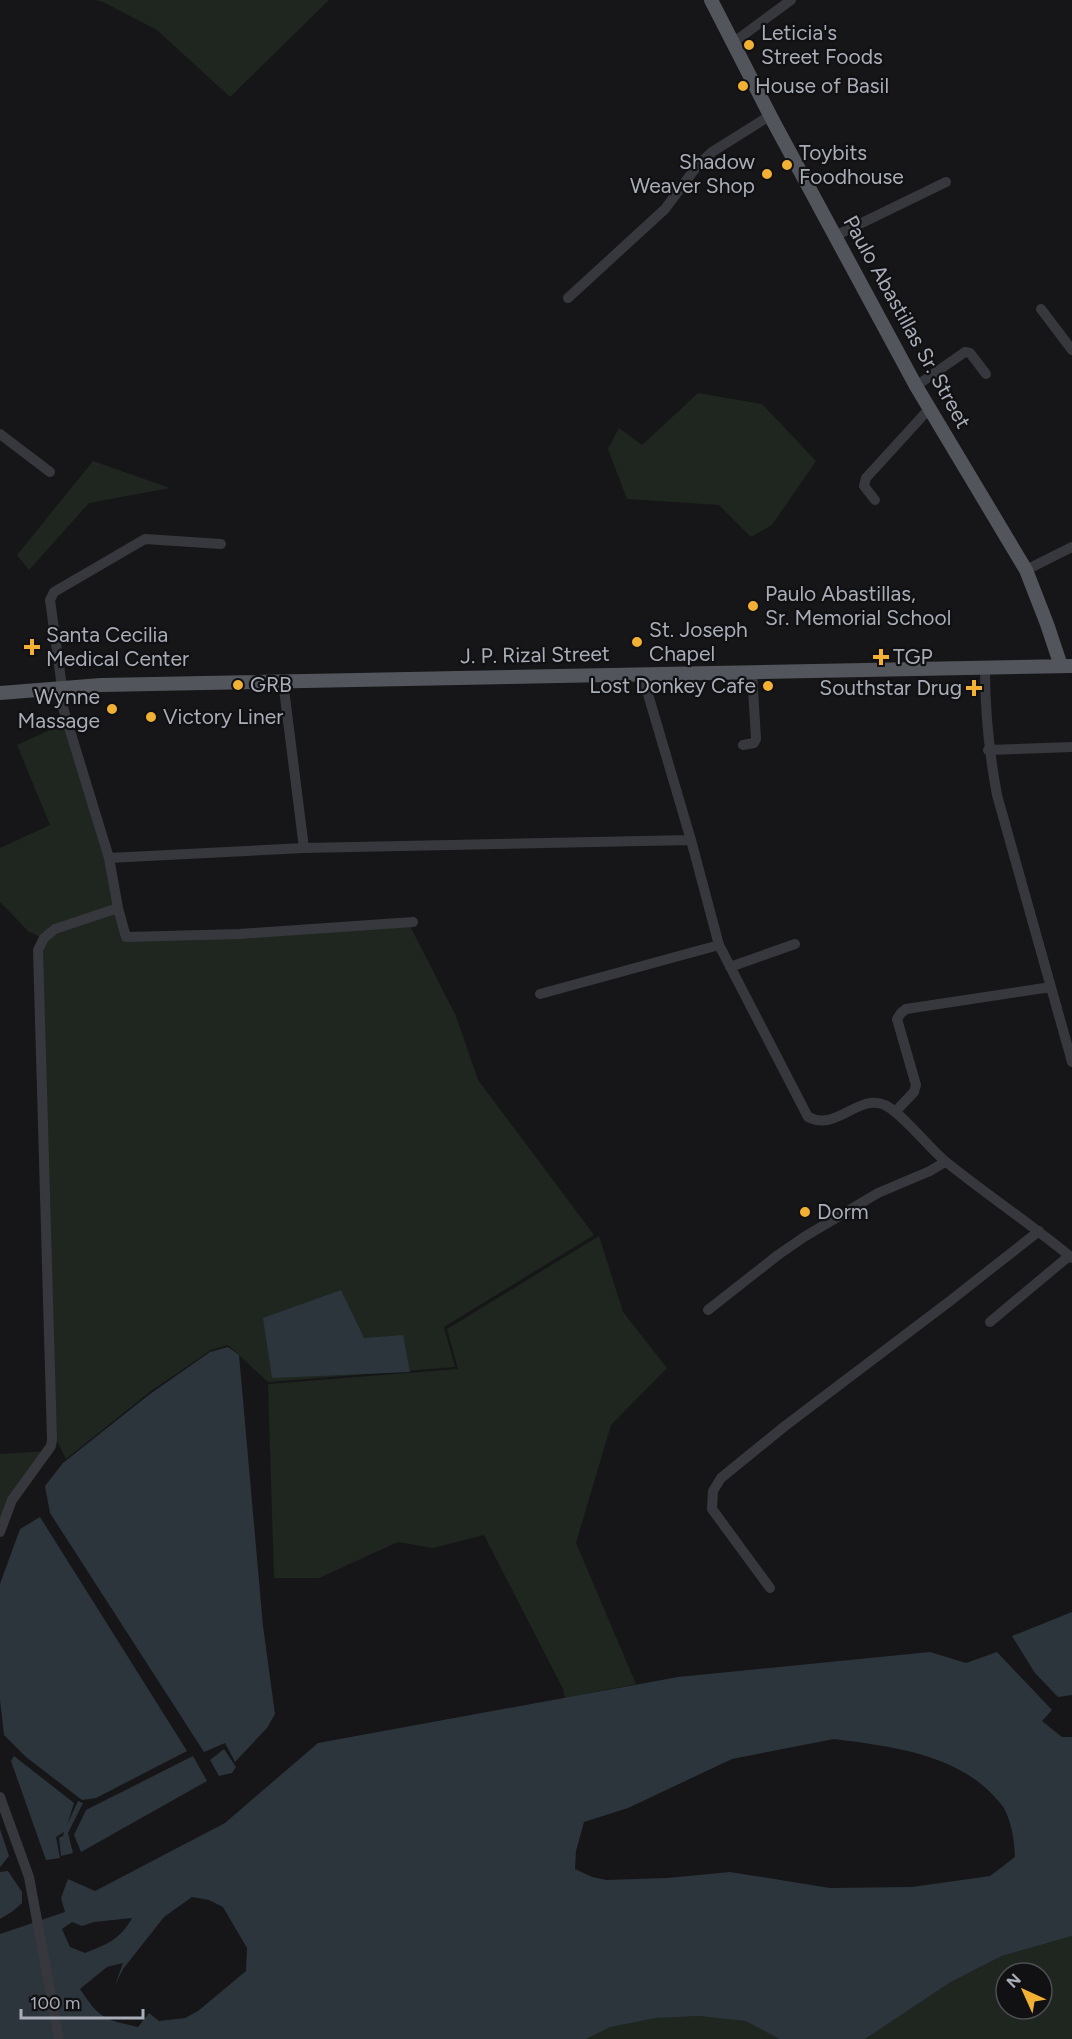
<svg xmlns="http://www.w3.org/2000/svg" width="1072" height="2039" font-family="Figtree,sans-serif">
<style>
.green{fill:#1e261f;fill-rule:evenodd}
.water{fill:#2c353c;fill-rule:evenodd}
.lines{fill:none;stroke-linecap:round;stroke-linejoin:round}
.minor{stroke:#37383d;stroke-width:10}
.major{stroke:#53555c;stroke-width:14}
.poi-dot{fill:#f2b134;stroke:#111113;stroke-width:2}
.labels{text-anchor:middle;stroke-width:4.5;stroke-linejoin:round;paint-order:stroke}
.poi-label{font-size:21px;fill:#a8adb8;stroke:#111113;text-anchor:start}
.street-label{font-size:21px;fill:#a8adb8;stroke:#111113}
</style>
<rect width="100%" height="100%" fill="#161618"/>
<path class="green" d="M95 0H329L230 97 157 30 103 2Z
M698 393 762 404 816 461 772 525 751 537 719 505 627 499 608 449 619 428 642 445Z
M93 461 170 488 89 503 29 570 17 555Z
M67 722 118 908 44 938 29 932 0 902V848L50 825 17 745Z
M120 911 128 940 410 926 456 1016 478 1080 594 1235 444 1327 455 1367 268 1382 228 1345 211 1350 151 1391 66 1459 55 1437 40 953 46 941 57 932Z
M599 1236 623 1312 667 1368 611 1425 576 1543 636 1684 565 1698 563 1689 484 1535 433 1548 398 1542 319 1578H274L268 1384 458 1369 447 1329Z
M47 1451 12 1500 0 1532V1454Z
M1072 1936V2039H865L951 1982 1002 1956ZM1006 1973H1042V2009H1006Z
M699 2016 746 2020 779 2039H586C617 2017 662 2017 699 2016Z"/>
<path class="water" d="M341 1290 364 1338 403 1335 410 1372 272 1378 263 1318Z
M228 1347 239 1355 263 1626 275 1714 267 1728 235 1762 225 1743 204 1752 50 1513 45 1486 63 1463 150 1394 210 1352Z
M40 1517 187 1751 96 1798 82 1800 26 1757 4 1735 0 1700V1584L20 1529Z
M1072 1612V1695L1058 1697 1035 1673 1012 1636Z
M930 1652 966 1663 997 1652 1052 1710 1042 1721 1062 1737H1072V1936L1002 1956 951 1982 865 2039H779L746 2021 699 2016 656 2018 610 2027 586 2039H0V1934L65 1912 61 1898 68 1879 95 1891 225 1823 318 1743 678 1677ZM834 1739C888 1746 952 1753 992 1794 996 1799 1001 1803 1004 1808 1012 1824 1014 1839 1015 1857L990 1876 912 1887 830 1888 730 1872 667 1878 606 1880 592 1877 575 1869 576 1851 584 1822 628 1808 732 1759ZM192 1897 209 1900 223 1907 247 1948 246 1971 198 2011 185 2018 159 2021 149 2013 138 2027C103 2019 100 2019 80 1989L107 1967 123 1963 115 1985 123 1969 164 1917ZM132 1918C121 1939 106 1945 85 1953L70 1947 62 1929 72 1922 82 1926 94 1922Z
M224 1749 236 1767 232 1773 219 1776 210 1760Z
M14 1756 74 1803 67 1825 78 1801 83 1803 68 1833 73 1853 61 1856 59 1838 63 1836 64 1832 56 1837 60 1858 46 1860 11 1761Z
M193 1756 207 1781 81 1852 74 1835 86 1810Z
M0 1829 9 1856 0 1867Z
M8 1871 22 1892V1903L13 1911 0 1919V1872Z"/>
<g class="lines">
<path class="minor" d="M734 42 791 0
M835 236 946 182
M568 298 665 209 697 166 712 152 771 115
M1041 309 1072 350
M916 386 965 352 970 353 986 374
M0 434 50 472
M875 500 864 486 866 478 929 409
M1026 570 1072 547
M985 668C985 711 989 752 997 795L1072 1062
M283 681 304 848
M62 687 50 600 54 592 145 539 221 544
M57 688 109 858 118 908 126 937 239 934 413 922
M743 745 754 743 756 739 752 672
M988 750 1072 747
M691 840 719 945 808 1117C837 1132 858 1093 885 1105 903 1114 928 1147 945 1161 987 1195 1031 1224 1072 1258
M109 858 304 848 691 840 642 674
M730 967 795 944
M540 994 719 945
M895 1112 914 1092 916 1085 897 1019 901 1013 906 1009 1051 987
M708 1310 778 1255 804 1237 878 1193 930 1171 945 1162
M990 1322 1069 1256
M0 1532 12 1500 51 1446 52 1440 38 950 44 938 55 929 118 908
M770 1588 712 1509 713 1491 721 1478 785 1426 950 1301 1039 1231
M0 1797 29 1877 59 2039"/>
<path class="major" d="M711 0 773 121 916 386 1026 570 1047 624 1061 666
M0 693 101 685 1072 666"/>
</g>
<g class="poi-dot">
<circle cx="749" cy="45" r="6"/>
<circle cx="743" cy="86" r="6"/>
<circle cx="787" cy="165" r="6"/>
<circle cx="767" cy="174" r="6"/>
<circle cx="753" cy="606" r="6"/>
<circle cx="637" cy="642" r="6"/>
<path d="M29 638h6v6h6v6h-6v6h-6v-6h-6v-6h6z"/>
<path d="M878 648h6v6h6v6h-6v6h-6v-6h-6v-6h6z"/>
<circle cx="238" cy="685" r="6"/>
<circle cx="768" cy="686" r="6"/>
<path d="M971 679h6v6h6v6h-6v6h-6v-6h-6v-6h6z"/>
<circle cx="112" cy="709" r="6"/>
<circle cx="151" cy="717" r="6"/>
<circle cx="805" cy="1212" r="6"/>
</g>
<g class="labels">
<g class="poi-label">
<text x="761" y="40">Leticia's<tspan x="761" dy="24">Street Foods</tspan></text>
<text x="755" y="93">House of Basil</text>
<text x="799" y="160">Toybits<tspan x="799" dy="24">Foodhouse</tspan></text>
<text x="755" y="169" text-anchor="end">Shadow<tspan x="755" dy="24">Weaver Shop</tspan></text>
<text x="765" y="601">Paulo Abastillas,<tspan x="765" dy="24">Sr. Memorial School</tspan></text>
<text x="649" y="637">St. Joseph<tspan x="649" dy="24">Chapel</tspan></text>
<text x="46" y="642">Santa Cecilia<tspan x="46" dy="24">Medical Center</tspan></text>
<text x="893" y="664">TGP</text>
<text x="250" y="692">GRB</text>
<text x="756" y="693" text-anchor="end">Lost Donkey Cafe</text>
<text x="962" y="695" text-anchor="end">Southstar Drug</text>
<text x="100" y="704" text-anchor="end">Wynne<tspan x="100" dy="24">Massage</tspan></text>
<text x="163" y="724">Victory Liner</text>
<text x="817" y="1219">Dorm</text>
</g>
<g class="street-label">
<text transform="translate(907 322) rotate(61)" y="7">Paulo Abastillas Sr. Street</text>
<text transform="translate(535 655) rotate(-1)" y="7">J. P. Rizal Street</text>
</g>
</g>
<g transform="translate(1024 1991) rotate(315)"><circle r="28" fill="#111113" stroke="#4d4f55" stroke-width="1.5"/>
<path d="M0-4.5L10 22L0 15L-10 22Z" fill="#f2b134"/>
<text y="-9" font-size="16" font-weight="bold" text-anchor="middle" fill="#a8adb8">N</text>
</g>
<path d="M21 2009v9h122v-9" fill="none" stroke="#a8adb8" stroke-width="3"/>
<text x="30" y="2009" font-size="18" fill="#a8adb8" stroke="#111113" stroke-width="4.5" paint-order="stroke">100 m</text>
</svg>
